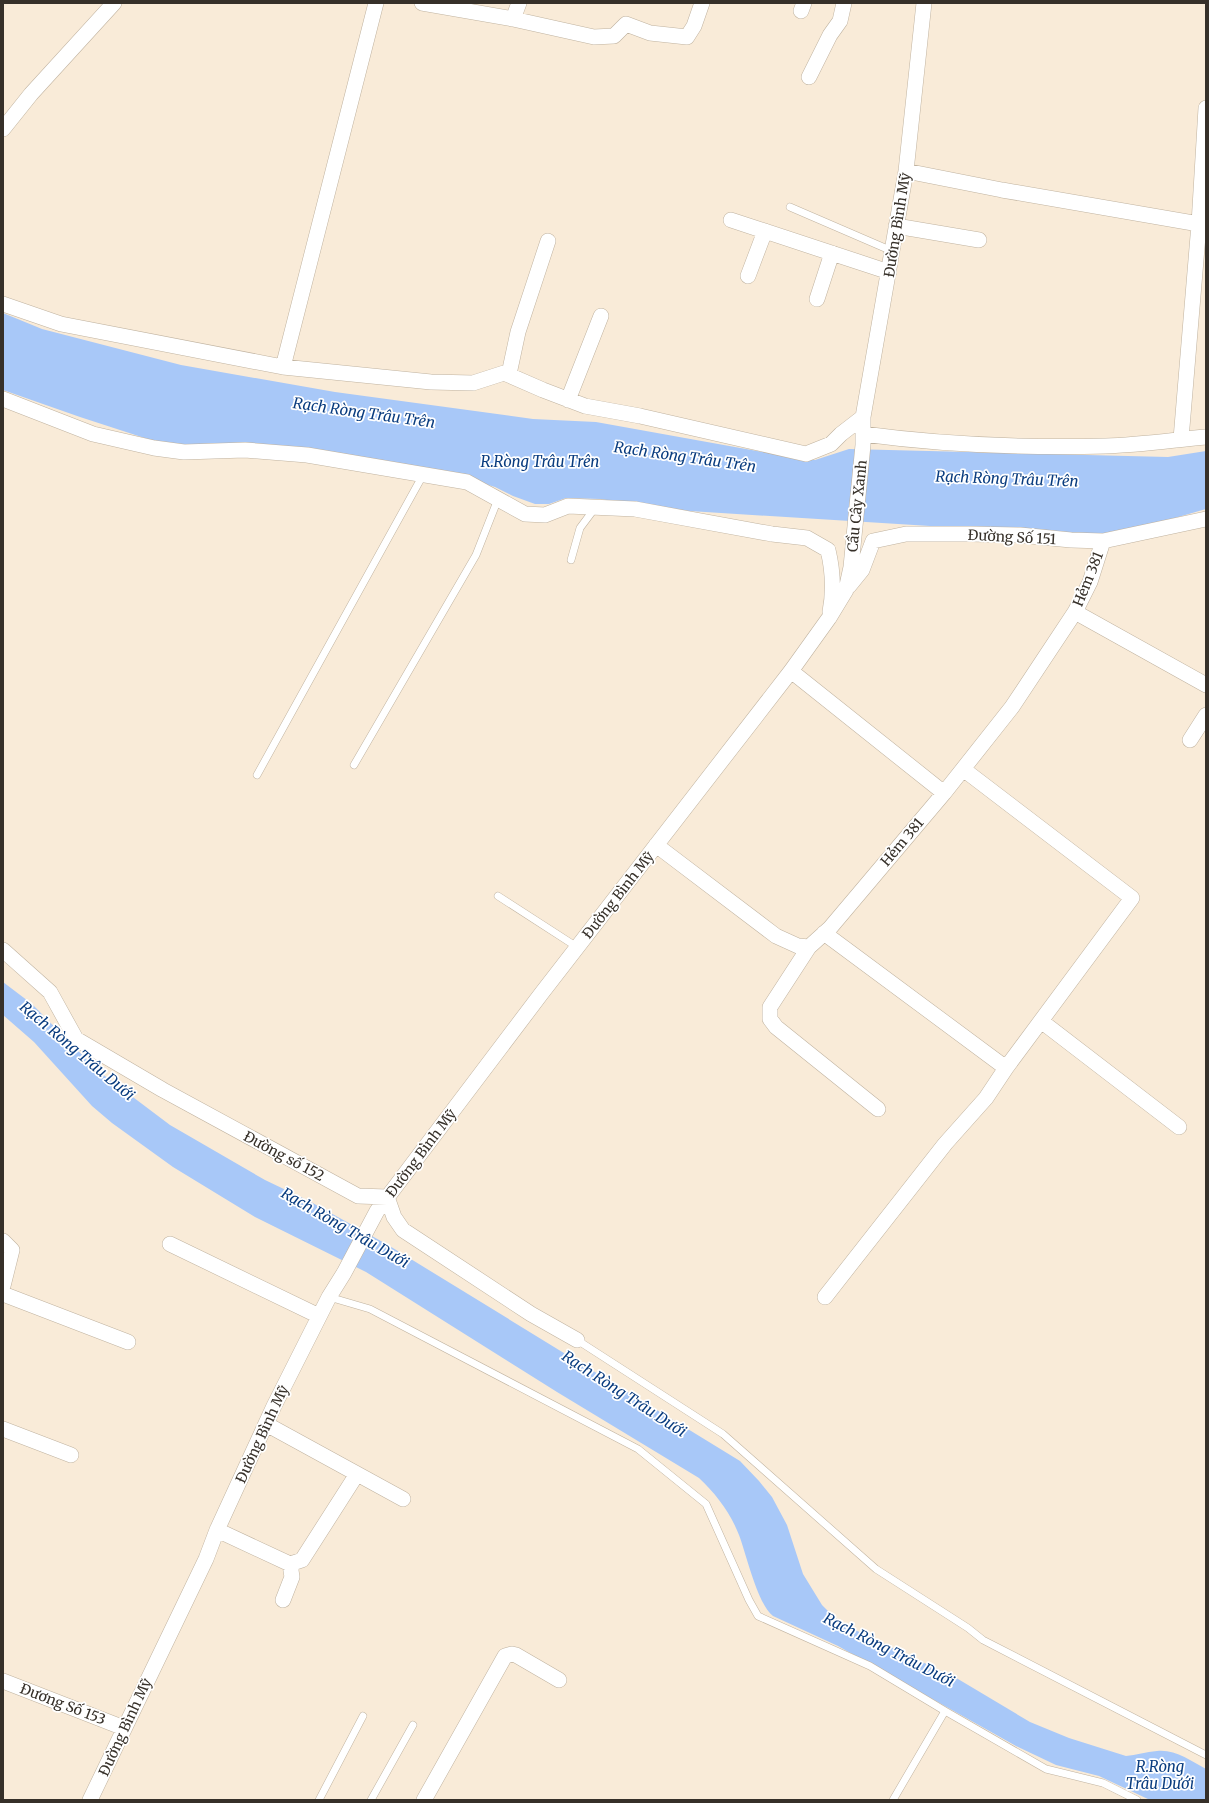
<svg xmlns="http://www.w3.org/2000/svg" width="1209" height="1803" font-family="Merriweather,serif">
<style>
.water{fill:#a8c8f8}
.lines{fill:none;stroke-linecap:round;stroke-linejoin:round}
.service-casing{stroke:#c0b3a0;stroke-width:8}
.minor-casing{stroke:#c0b3a0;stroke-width:16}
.service{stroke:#fff;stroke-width:7}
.minor{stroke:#fff;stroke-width:15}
.labels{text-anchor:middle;stroke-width:3.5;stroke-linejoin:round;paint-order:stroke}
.street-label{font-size:14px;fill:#363029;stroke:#fff}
.water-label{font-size:15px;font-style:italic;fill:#093c7f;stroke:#fff}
</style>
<rect width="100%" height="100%" fill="#f9ebd8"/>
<path class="water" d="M3 313 42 329 181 365 335 392 533 419 596 422 791 457 815 460 849 449 1168 457 1206 451V509L1154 524 1090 536 674 510 600 499 566 498 549 504H535L513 496 495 487 462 477 274 445 163 444 80 417 3 390Z
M3 982 32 1004 97 1070 170 1125 265 1180 311 1202 388 1245 740 1461 759 1481 772 1497 787 1525 803 1574 822 1605 834 1617 851 1628 958 1679 1030 1722 1069 1738 1126 1756C1136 1755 1146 1752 1157 1751 1175 1749 1191 1761 1206 1769V1800H1150L1099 1776 1056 1765 1016 1746 838 1646 773 1616C757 1603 747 1556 739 1535 730 1512 716 1494 699 1478L557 1392 366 1272 255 1217 173 1167 112 1123 92 1106 34 1042 3 1015Z"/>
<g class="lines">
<defs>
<path id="service" d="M790 207 892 251
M571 560 580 528 595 508
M354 765 476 555 498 499
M257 775 423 475
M498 896 577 947
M329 1297 370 1309 638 1449 706 1504 749 1600 758 1616 870 1666 945 1711 893 1800
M577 1340 723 1434 876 1569 968 1628 983 1640 1206 1755
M945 1711 1046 1769 1103 1783 1137 1800
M319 1800 363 1716
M371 1800 413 1725"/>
<path id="minor" d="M422 3 513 19 594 37 614 36 626 24 650 33 687 37 694 26 702 3
M801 11 804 3
M513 19 519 3
M809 77 830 35 840 21 844 3
M3 129 31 94 114 3
M906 171 1002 190 1199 224
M731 220 889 272
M896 226 979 240
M748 276 765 231
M817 299 832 253
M3 304 61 324 283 367 431 382 473 383 504 373 543 390 585 406 640 416 806 454 831 444 841 434 863 417
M283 367 376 3
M509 374 518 332 548 241
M3 399 93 434 154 448 184 452 245 450 307 455 467 482 525 514 545 515 568 506 635 509 772 534 807 538 828 550C833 571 834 591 830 612
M568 400 601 316
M863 434C944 445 1025 448 1106 446 1139 445 1173 440 1206 437
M1181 439 1199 224 1206 108
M849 586 862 570 873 541 906 534H971L1020 535 1071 540 1103 541 1206 519
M1075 612 1206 685
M791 671 944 793
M1190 740 1206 715
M656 845 776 936 798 946 809 947
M824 933 1006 1068
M3 950 50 992 76 1039 163 1090 358 1196 387 1197 394 1217 403 1230 531 1314 577 1340
M1041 1021 1179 1127
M878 1109 776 1027 770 1019V1007L809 947 830 928 944 793 1012 707 1075 612 1090 582 1103 541
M3 1241 12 1250 3 1286
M170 1244 319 1316
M3 1294 128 1342
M825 1297 945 1144 986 1098 1006 1068 1132 898 963 769
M266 1424 403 1499
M3 1429 71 1455
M217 1530 290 1564 292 1577 283 1600
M290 1564 302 1560 357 1474
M3 1681 124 1728
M90 1800 206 1559 217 1530 274 1406 329 1297 344 1273 377 1211 541 994 791 671 829 618 846 590 851 567 863 445V417L906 171 924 3
M424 1800 505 1656 512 1654 516 1655 559 1680"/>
</defs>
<use href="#service" class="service-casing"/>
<use href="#minor" class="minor-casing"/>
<use href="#service" class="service"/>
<use href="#minor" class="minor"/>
</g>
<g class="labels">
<g class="street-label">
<text transform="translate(897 225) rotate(-81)" y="5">Đường Bình Mỹ</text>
<text transform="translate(857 506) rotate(-84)" y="5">Cầu Cây Xanh</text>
<text transform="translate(1012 537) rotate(3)" y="5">Đường Số 151</text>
<text transform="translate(1088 579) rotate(-68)" y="5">Hẻm 381</text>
<text transform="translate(902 842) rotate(-50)" y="5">Hẻm 381</text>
<text transform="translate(618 895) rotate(-52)" y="5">Đường Bình Mỹ</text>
<text transform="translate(421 1153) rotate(-53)" y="5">Đường Bình Mỹ</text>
<text transform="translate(284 1156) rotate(28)" y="5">Đường số 152</text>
<text transform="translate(262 1434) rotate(-65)" y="5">Đường Bình Mỹ</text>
<text transform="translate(63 1704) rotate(21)" y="5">Đương Số 153</text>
<text transform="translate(125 1727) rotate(-65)" y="5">Đường Bình Mỹ</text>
</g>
<g class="water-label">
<text transform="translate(364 413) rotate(8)" y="5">Rạch Ròng Trâu Trên</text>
<text transform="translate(685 457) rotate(8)" y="5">Rạch Ròng Trâu Trên</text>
<text x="540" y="467">R.Ròng Trâu Trên</text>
<text transform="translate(1007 479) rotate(2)" y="5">Rạch Ròng Trâu Trên</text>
<text transform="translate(77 1051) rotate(40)" y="5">Rạch Ròng Trâu Dưới</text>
<text transform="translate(345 1228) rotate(30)" y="5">Rạch Ròng Trâu Dưới</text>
<text transform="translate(624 1394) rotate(33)" y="5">Rạch Ròng Trâu Dưới</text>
<text transform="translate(889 1650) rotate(27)" y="5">Rạch Ròng Trâu Dưới</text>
<text x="1160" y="1772">R.Ròng<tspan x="1160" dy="17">Trâu Dưới</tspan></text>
</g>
</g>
<rect width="1209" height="1803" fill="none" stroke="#363029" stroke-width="8"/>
</svg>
